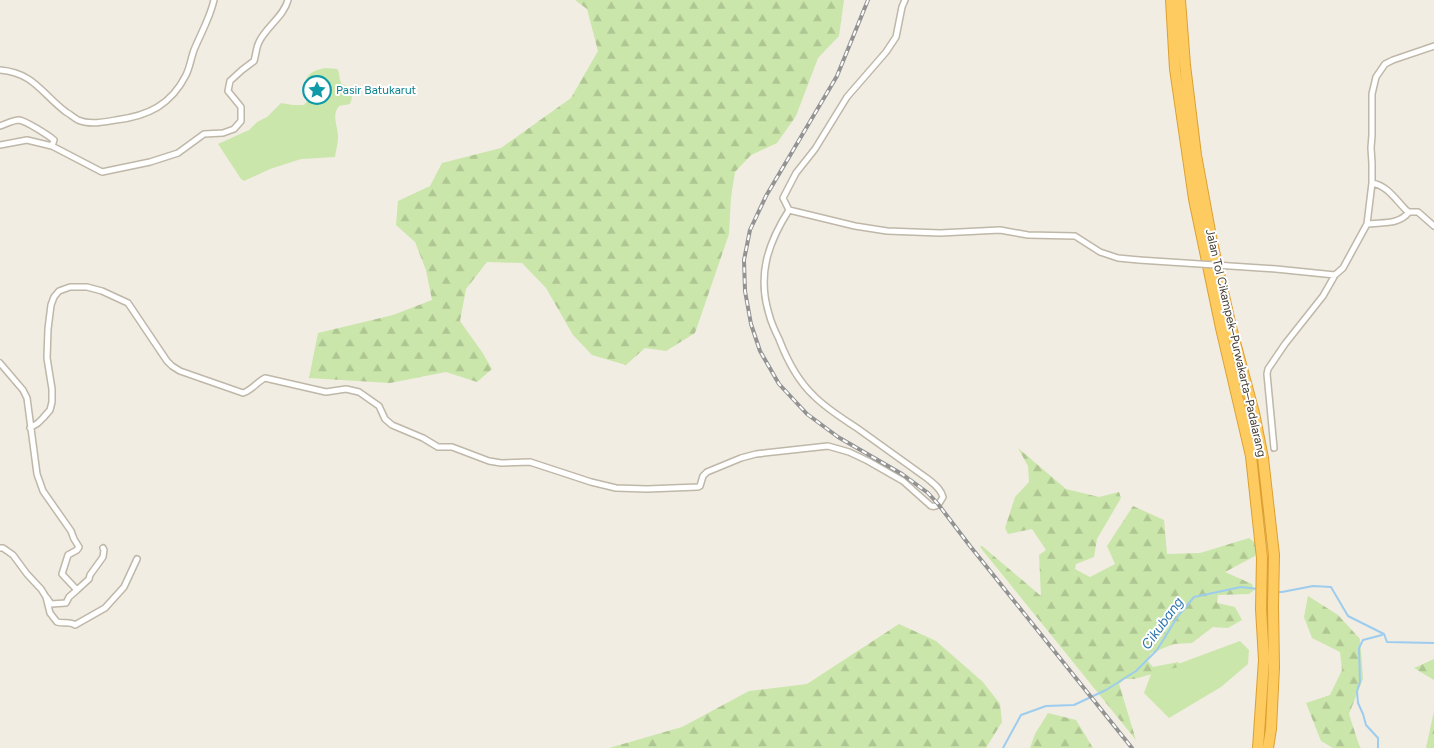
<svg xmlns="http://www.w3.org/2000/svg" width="1434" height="748" font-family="Figtree,sans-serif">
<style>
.green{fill:#cae6aa}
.forest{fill:url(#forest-firs)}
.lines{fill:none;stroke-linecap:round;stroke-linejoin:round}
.stream{stroke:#9dccef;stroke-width:2}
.minor-casing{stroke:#bfb7a8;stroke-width:8}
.motorway-casing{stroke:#dca031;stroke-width:12}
.minor{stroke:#fff;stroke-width:5}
.motorway{stroke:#fecb61;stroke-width:10}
.rail-casing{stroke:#939393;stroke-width:4}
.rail{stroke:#fff;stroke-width:2;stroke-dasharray:5.5;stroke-linecap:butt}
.minor-bridge-casing{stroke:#bfb7a8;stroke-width:8;stroke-linecap:butt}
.minor-bridge{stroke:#fff;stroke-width:5}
.labels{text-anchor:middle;stroke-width:4;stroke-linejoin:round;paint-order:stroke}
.culture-label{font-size:12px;fill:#0d838f;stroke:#fff;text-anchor:start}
.street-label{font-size:12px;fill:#423d33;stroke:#fff}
.water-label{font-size:14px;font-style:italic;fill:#2d75ad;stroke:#fff}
</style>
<defs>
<pattern id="forest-firs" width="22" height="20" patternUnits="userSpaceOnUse" patternTransform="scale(1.25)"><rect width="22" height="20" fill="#cae6aa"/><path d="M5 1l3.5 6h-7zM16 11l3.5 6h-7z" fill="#afc693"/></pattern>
</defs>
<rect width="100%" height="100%" fill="#f1ede2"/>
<path class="green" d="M325 68 337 69C340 73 339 76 340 80 342 86 342 83 346 86 353 90 353 97 350 104L339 106C331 116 338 125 338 137 338 143 336 150 335 157L301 159 270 169 244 181 241 179 218 144 249 130 257 122 267 117 281 103 293 105H304L308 100C302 82 304 72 325 68Z
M1240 641 1249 650 1248 664 1221 687 1169 718 1144 693 1151 674Z"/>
<path class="forest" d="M575 0H844L839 36 818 58 796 116 777 143 751 155 735 172 731 197 729 234 695 333 666 351 645 348 626 365 592 355 573 335 546 288 522 263 487 262 466 289 460 321 482 352 492 369 477 382 446 372 390 383 309 378 318 333 393 315 432 300 426 270 415 242 396 225 398 201 430 186 442 163 501 148 571 98 598 51 587 9Z
M1018 448 1066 489 1099 497 1119 492 1121 498 1097 539 1094 557 1076 564 1075 569 1090 577 1115 564 1107 546 1133 506 1164 520 1167 554 1200 553 1249 538 1258 545 1255 556 1225 572 1252 584 1254 590 1249 594 1218 595 1217 603 1235 607 1242 620 1228 628 1213 627 1192 643 1174 644 1151 653 1147 660 1153 667 1178 662 1180 666 1178 667 1134 679H1125L1119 684 1136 740 980 547 982 546 1041 596 1039 555 1046 550 1032 529 1008 534 1005 528 1015 497 1029 482 1028 466Z
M1308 596 1338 615 1360 639 1363 679 1349 714 1359 745 1361 748H1333L1321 741 1306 703 1330 695 1342 670 1340 652 1312 638 1304 617Z
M899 624 936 641 983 682 1000 704 1002 722 986 748H609L682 727 749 691 807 684Z
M1434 659V680L1414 668Z
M1434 711V748H1426Z
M1048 713 1076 720 1093 748H1030L1035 734Z"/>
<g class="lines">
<path class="stream" d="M1278 592H1282L1313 586 1331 587 1348 616 1384 634 1387 642 1434 643
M1003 748 1021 715 1046 706 1074 705 1106 690 1136 671 1157 650 1178 616 1194 597 1241 587 1258 589
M1378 748V738L1366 725 1363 714 1358 703 1357 691 1360 682 1359 648 1363 640 1382 635"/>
<defs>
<path id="minor" d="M905 0 902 7 896 37 886 52 847 97 815 149 796 173 783 198 789 210 855 226 887 231 940 233 1000 230 1028 235 1075 236 1100 252 1118 258 1139 260
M0 70C34 73 41 93 66 112 70 114 74 118 78 120 89 125 105 122 116 120 148 116 171 105 186 75 190 67 191 58 194 50 201 33 210 18 214 0
M0 126C6 124 13 120 19 120 26 121 48 135 54 140L52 146
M0 145 27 140 52 146 102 172 150 162 178 153 204 134 223 133 234 129 241 121V107L228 91 230 81 242 70 254 61C256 55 256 48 259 42 266 27 284 16 288 0
M1372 183C1388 186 1395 199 1406 210L1409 212H1418L1434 226
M1367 224C1382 222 1399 225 1409 212
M1276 269 1335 275
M0 363 23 390 27 398 37 474 43 491 71 531 74 539 79 547 77 550 68 555 62 574 77 590 89 579 90 575 103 557 104 550 103 548
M30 428 38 423 43 418 50 410 52 402V389L47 358 48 329 51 305 54 297 59 291 70 287H87L102 291 128 303 167 361 172 366 180 371 243 393C252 390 257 382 265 378L326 392 346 389 359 392 379 406 385 419 392 425 423 438 438 447H452L489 461 501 463 530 462 591 482 616 488 647 489 698 487 700 486 703 476 707 472 741 458 756 454 828 446 849 452 868 461 903 481 931 506C938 508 940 502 943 497 941 489 934 484 928 479 904 462 881 445 857 428 842 418 827 409 814 396 797 380 787 360 779 339 775 331 771 322 769 314 757 275 768 243 789 210
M1274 448 1267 374 1268 369 1285 344 1323 296 1335 275 1343 268 1367 224 1372 183V163L1371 148 1372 135V94L1376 77 1385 64 1393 60 1434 46
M0 548H3L13 555 27 574 41 589 46 597 50 613 57 622C64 624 70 621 75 625L105 608 124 587 137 559
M47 598 51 604 66 603 69 597 77 590"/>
<path id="motorway" d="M1171 0 1175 69 1194 199 1221 328 1251 456 1262 558 1261 609 1264 660 1258 748
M1180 0 1185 65 1196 155 1212 242 1231 327 1254 413 1263 458 1274 555 1273 606 1274 667 1271 729 1268 748"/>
</defs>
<use href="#minor" class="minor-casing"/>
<use href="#motorway" class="motorway-casing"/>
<use href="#minor" class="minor"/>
<use href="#motorway" class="motorway"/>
<defs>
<path id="rail" d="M868 0 837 76 766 196 750 230 744 260 745 291 751 324 760 351 779 384 807 414 838 437 902 474 928 493 938 504 970 546 1132 748"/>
</defs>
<use href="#rail" class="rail-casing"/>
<use href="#rail" class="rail"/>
<defs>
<path id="minor-bridge" d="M1139 260 1276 269"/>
</defs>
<use href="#minor-bridge" class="minor-bridge-casing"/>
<use href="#minor-bridge" class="minor-bridge"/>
</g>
<defs>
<symbol id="sight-ring" viewBox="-11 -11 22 22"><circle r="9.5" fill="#fff" stroke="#0f9aa8" stroke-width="1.5"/><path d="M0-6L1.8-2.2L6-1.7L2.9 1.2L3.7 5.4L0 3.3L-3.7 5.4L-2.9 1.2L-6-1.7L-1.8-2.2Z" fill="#0f9aa8"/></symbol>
</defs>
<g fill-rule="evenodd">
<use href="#sight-ring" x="301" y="74" width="32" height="32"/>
</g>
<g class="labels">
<g class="culture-label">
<text x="336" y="94">Pasir Batukarut</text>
</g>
<g class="street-label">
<text transform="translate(1236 343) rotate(77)" y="4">Jalan Tol Cikampek–Purwakarta–Padalarang</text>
</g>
<g class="water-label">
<text transform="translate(1162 623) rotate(-54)" y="5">Cikubang</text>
</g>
</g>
</svg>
